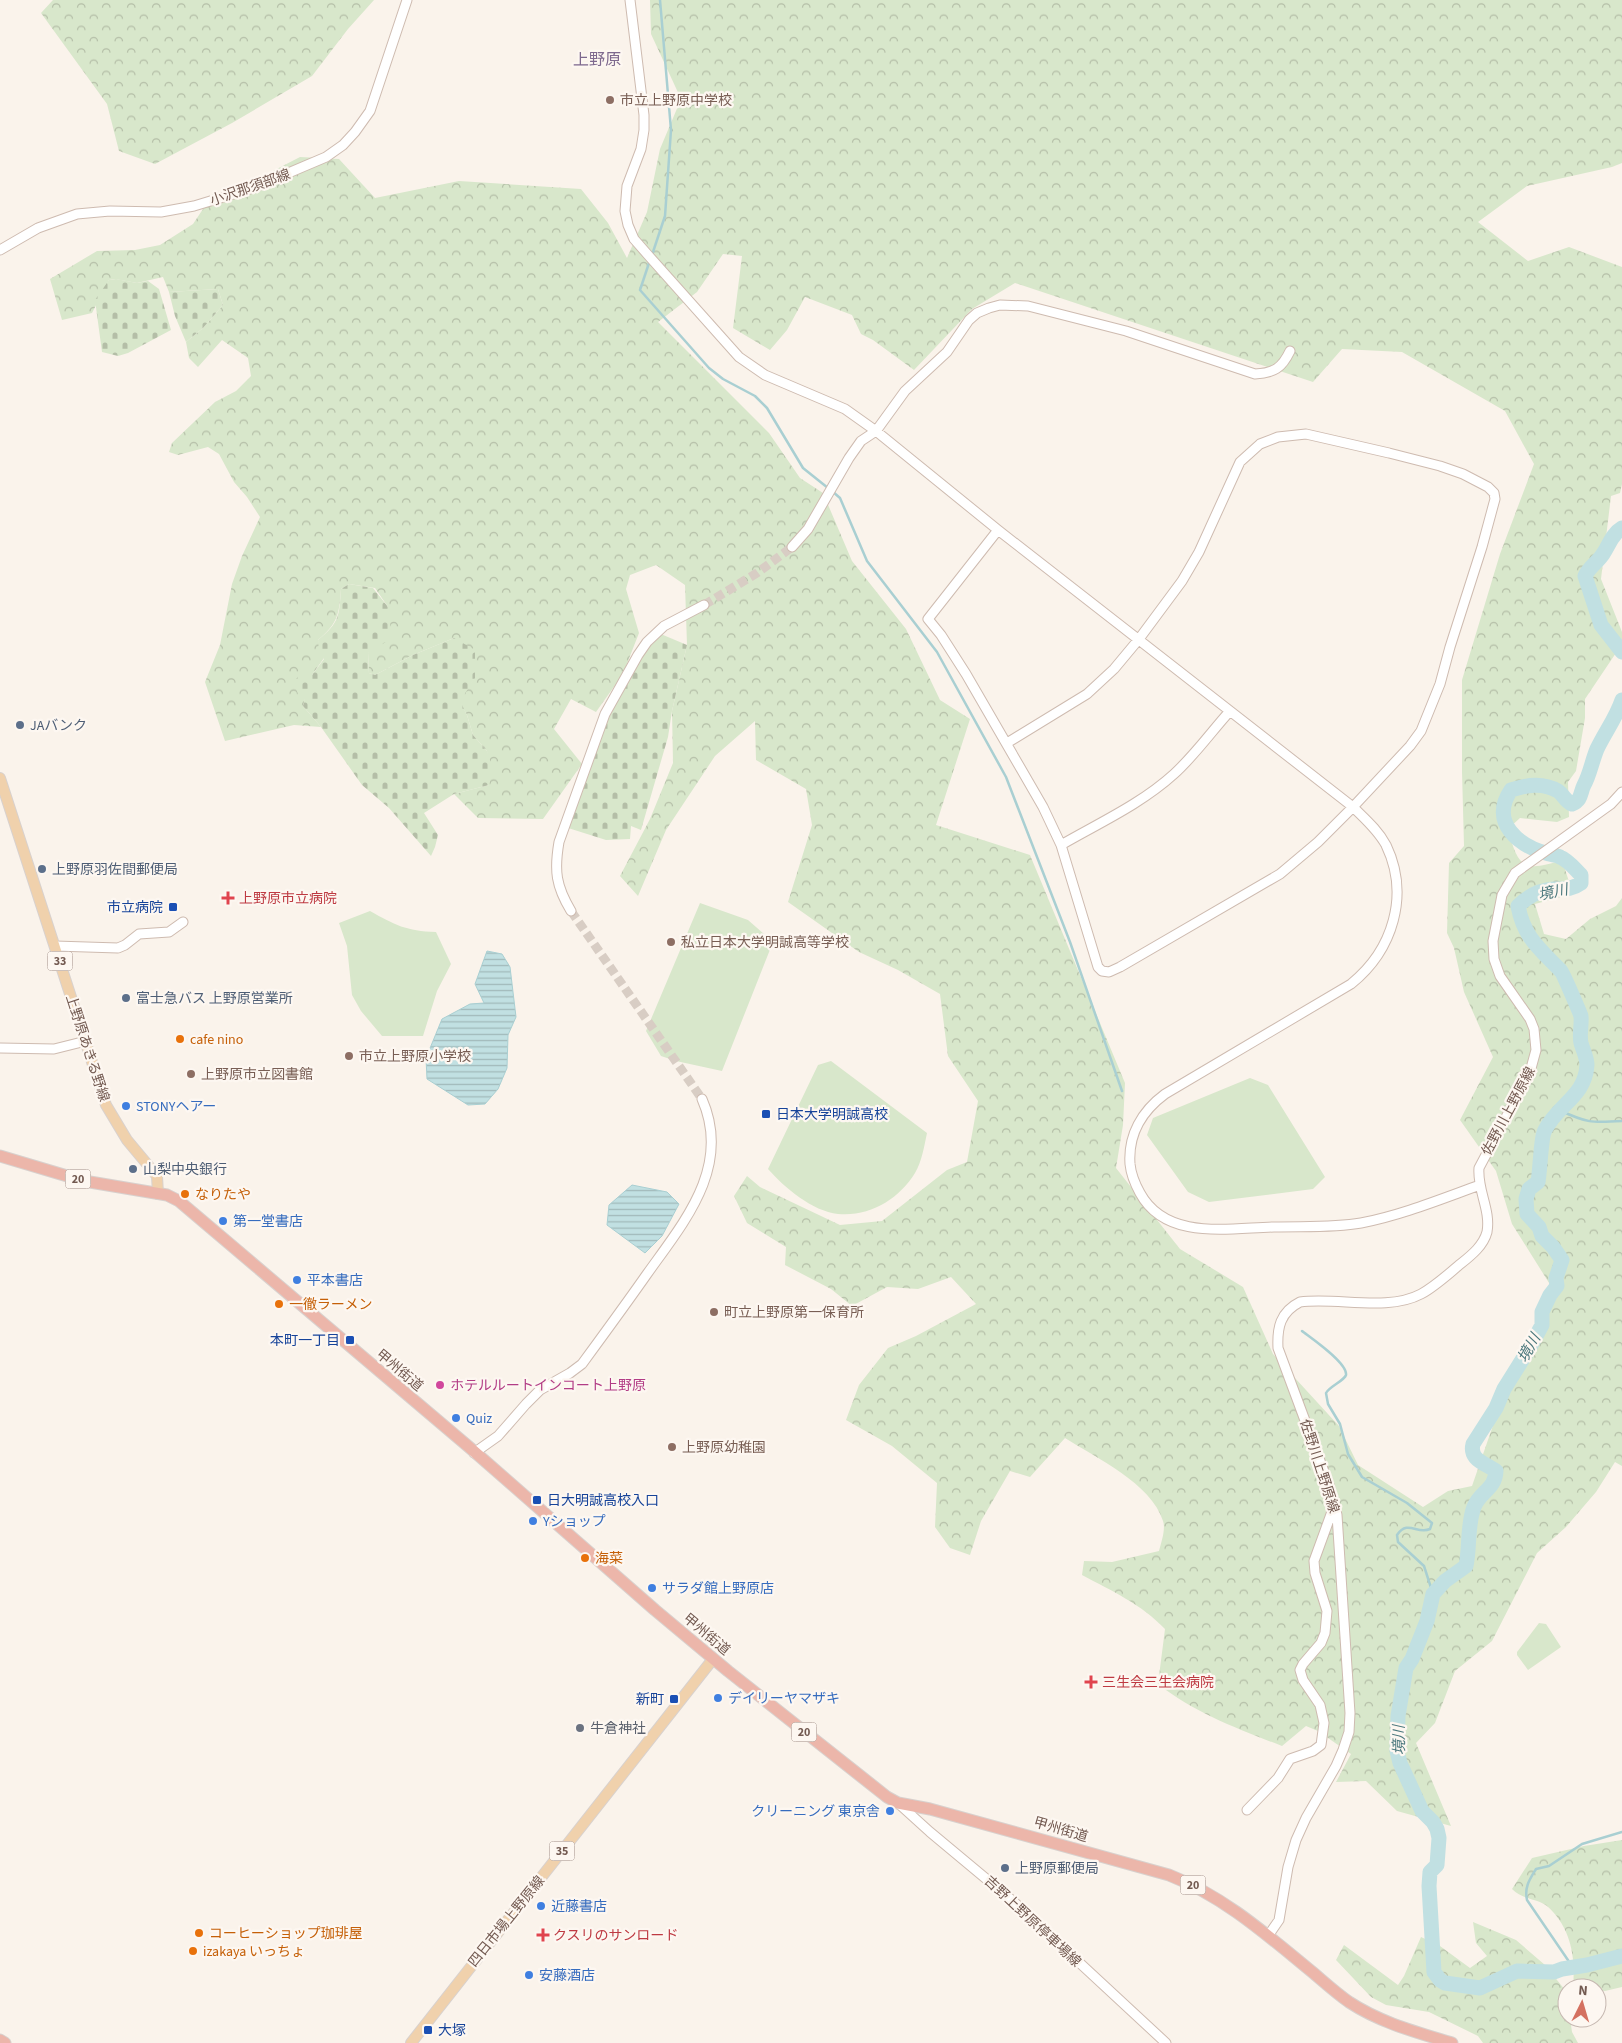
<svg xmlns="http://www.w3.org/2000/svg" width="1622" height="2043" font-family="'Source Sans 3','Noto Sans JP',sans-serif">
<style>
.green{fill:#d8e7cb}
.forest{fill:url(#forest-crowns);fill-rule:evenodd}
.cemetery{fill:url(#cemetery-stones)}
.water{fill:url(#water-rules);stroke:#a9cfd2}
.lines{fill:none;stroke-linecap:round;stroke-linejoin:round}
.stream{stroke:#a9cfd2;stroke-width:2.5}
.river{stroke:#c1e0e2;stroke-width:15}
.secondary-tunnel{stroke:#d8cdc4;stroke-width:9;stroke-dasharray:9 4.5;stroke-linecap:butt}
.secondary-casing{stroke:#cebbb0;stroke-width:11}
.primary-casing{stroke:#d8d1ce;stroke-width:12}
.highway-casing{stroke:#d8d1ce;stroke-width:13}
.secondary{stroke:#fff;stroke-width:9}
.primary{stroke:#f0d1ac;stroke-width:10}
.highway{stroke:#ecb6aa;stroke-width:11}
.education-dot{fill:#8d6e63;stroke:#fdf7f1;stroke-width:2}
.service-dot{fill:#5c6f8a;stroke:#fdf7f1;stroke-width:2}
.health-dot{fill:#e0444e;stroke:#fdf7f1;stroke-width:2}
.transit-dot{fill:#1a4fb4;stroke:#fdf7f1;stroke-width:2}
.food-dot{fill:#e8710a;stroke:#fdf7f1;stroke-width:2}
.shop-dot{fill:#3f7fe0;stroke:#fdf7f1;stroke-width:2}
.hotel-dot{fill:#d1479c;stroke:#fdf7f1;stroke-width:2}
.worship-dot{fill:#6b7280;stroke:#fdf7f1;stroke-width:2}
.labels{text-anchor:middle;stroke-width:4.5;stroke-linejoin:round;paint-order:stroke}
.shield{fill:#fdf7f1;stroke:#9c8981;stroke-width:1}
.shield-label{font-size:12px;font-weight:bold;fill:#735a51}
.education-label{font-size:14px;fill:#785e54;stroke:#fdf7f1;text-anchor:start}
.street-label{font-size:14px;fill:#735a51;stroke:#fdf7f1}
.service-label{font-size:14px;fill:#4e5e75;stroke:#fdf7f1;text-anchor:start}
.health-label{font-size:14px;fill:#be3a42;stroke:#fdf7f1;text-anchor:start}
.transit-label{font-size:14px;fill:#164399;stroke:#fdf7f1;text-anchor:end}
.food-label{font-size:14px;fill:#c56008;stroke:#fdf7f1;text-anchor:start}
.shop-label{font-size:14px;fill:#366cbe;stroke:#fdf7f1;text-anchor:start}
.hotel-label{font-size:14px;fill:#b23c85;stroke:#fdf7f1;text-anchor:start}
.worship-label{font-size:14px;fill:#5b616d;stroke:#fdf7f1;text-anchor:start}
.water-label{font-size:15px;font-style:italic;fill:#4a777c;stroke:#fdf7f1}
.quarter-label{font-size:16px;fill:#7e698e;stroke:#fdf7f1}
</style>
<defs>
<pattern id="forest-crowns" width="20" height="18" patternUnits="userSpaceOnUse" patternTransform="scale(1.25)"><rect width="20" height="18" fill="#d8e7cb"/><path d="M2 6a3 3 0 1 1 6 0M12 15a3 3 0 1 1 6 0" fill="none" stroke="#b4bea7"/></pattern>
<pattern id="cemetery-stones" width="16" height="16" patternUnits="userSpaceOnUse" patternTransform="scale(1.25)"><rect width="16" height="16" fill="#d8e7cb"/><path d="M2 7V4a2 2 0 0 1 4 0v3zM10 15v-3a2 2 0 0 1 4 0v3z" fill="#b4bea7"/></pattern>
<pattern id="water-rules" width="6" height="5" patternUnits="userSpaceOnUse" patternTransform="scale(1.25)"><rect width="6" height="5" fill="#c1e0e2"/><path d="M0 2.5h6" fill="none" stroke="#a1b9ba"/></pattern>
</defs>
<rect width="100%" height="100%" fill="#faf3eb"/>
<path class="green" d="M700 903 748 920 773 942 722 1071 676 1061 661 1056 646 1031Z
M370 911C395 925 406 931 436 932L451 964 437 991 423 1036H382L361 1011 352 995 347 946 339 923Z
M831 1061 927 1133C924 1147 922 1161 915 1173 899 1199 870 1217 838 1214 812 1211 785 1188 768 1169L818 1065Z
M1250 1078 1268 1085 1325 1177 1313 1189 1209 1202 1188 1192 1147 1135 1153 1118Z
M1539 1623 1546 1624 1561 1647 1528 1670 1517 1655V1652Z"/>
<path class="forest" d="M53 0H374L348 29 312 76 232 123 155 164 119 151 107 104 41 13Z
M650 0H1622V163L1612 167 1527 186 1478 222 1528 261 1569 247 1622 267V484L1620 493 1611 496 1601 579 1622 632V644L1585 699V718L1576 771 1568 782 1569 817 1557 822 1520 818 1508 829C1518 867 1523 873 1562 860L1573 894 1535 904 1544 934 1566 939 1590 919 1616 906 1622 898V1466L1615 1462 1596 1492 1566 1527 1537 1553 1492 1641 1455 1671 1435 1723 1416 1743 1451 1826 1397 1811 1366 1781 1336 1782 1351 1754 1318 1731 1306 1726 1282 1746C1238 1729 1195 1713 1158 1684L1165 1629C1141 1604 1112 1591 1082 1575L1084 1561 1112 1562 1159 1551C1161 1543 1166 1529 1163 1521 1151 1483 1096 1458 1065 1438L1030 1477 1010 1471 981 1521 970 1555 950 1548 935 1527 937 1483 892 1446 846 1420 859 1385 888 1348 916 1336 976 1304 951 1277 918 1289 887 1287 852 1306 831 1289 785 1265 786 1247 747 1223 734 1196 747 1176 760 1187 840 1225 882 1221 947 1170 967 1162 978 1101 948 1056 940 994 898 970 859 952 788 902 812 825 806 789 756 760 755 721 715 756 666 830 638 896 620 876 650 819 673 763 672 711 687 645 685 585 656 565 630 575 626 589 639 633 623 674 596 712 571 699 554 729 582 764 543 819 478 818 454 794 489 785 487 751 473 735 467 715 459 701 475 677 454 638 413 655 375 675 369 673 368 653 388 607 375 588 349 584 341 589C339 615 338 623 318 640L324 658 312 675 303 706 321 727 294 725 225 741 205 682 220 645 232 584 242 556 260 517 247 497 234 482 219 454 208 447 178 455 169 452 172 443 215 402 236 391 251 376 248 358 222 340 198 367 189 358 186 342 203 328 223 305 218 289 169 292 163 277 137 283 115 279 109 280 92 313 62 320 50 279 97 251 135 250 160 245 193 224 205 206 300 157 339 159 375 198 459 181 581 189 608 223 627 258 647 212 660 149 681 99 651 34ZM723 254 742 256 733 328 770 350 787 330 805 297 852 315 861 334 873 340 914 370 972 309 1015 283 1313 382 1342 349 1402 352 1505 411 1534 464 1500 554 1462 680V772L1464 846 1449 863 1447 933 1454 948 1464 992 1493 1057 1460 1120 1496 1171 1512 1224 1556 1294 1506 1388 1472 1486 1448 1491 1423 1507 1358 1465 1339 1426 1273 1354 1243 1287 1180 1249 1116 1168 1123 1125 1125 1083 1030 855 936 825 970 719 940 700 906 629 852 561 823 493 800 478 769 433 658 322 697 292Z
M1622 1840V1987L1605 1991 1597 1990V1988L1573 1986C1576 1956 1570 1926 1547 1906 1536 1898 1523 1900 1512 1889L1532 1858 1584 1846Z
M1473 1922 1516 1940 1545 1965 1565 1990 1567 2018H1570L1572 2032 1578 2043H1483L1478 2036 1429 2012 1386 2005 1371 1997 1336 1960 1344 1945 1398 1985 1404 1976 1421 1937 1440 1946 1470 1968 1487 1956 1476 1943Z"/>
<path class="cemetery" d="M116 279 137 283 148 281 159 289 171 330 128 353 118 356 102 352 95 300 109 280Z
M218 289 223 305 203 328 186 342 175 316 169 292Z
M349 584 373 588 388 607 392 638 368 653 369 673 375 675 413 655 454 638 475 650V678L460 701 467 715 473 735 487 751 493 769 489 785 454 794 424 813 438 835 435 847 431 856 389 808 362 785 321 727 303 706 305 698 299 697 294 682 300 674 312 675 324 659 319 651 318 640C340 622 339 616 341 589Z
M656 632 687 645 672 711 668 737 641 830 631 826 630 839 606 840 565 827 605 714Z"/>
<path class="water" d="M487 951 502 954 510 967 516 1017 508 1035 507 1068 498 1089 485 1104 468 1105 427 1079 426 1058 442 1019 470 1004 484 1003 475 984Z
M632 1185 667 1192 679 1204 662 1236 645 1253 607 1225 609 1205Z"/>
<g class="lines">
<path class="stream" d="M652 255 665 216 671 130 660 0
M650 260 640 290 709 368 723 379 755 396 767 408 803 468 828 488
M832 491 840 498 867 561 937 652 1006 777 1070 942 1122 1091
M1559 1110C1587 1123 1591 1123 1622 1121
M1302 1331C1311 1338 1348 1363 1346 1375 1344 1381 1330 1386 1326 1393L1328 1404 1340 1424 1348 1454 1362 1477 1407 1503 1432 1523 1430 1529C1417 1535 1408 1519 1397 1535L1398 1542 1424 1566 1433 1594
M1572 1966 1527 1900C1524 1887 1530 1879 1536 1869L1549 1866 1582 1844 1622 1832"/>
<path class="river" d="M1622 528C1612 534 1609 545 1603 554 1598 562 1589 567 1585 576L1601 625 1622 652
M1622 700C1616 718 1605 732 1597 749 1592 761 1590 774 1584 785 1580 793 1582 800 1572 804 1565 801 1564 795 1558 791 1542 782 1527 785 1511 790 1489 822 1518 846 1549 854 1552 855 1557 855 1560 857 1568 860 1575 869 1581 875V883C1571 890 1565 889 1554 889 1540 890 1527 897 1518 906 1524 938 1540 949 1561 971 1563 973 1580 1013 1581 1016 1582 1025 1579 1034 1581 1043 1583 1050 1587 1058 1587 1065 1585 1097 1558 1104 1545 1130 1541 1136 1540 1172 1538 1182L1529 1189 1526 1199 1527 1214 1539 1227 1542 1236 1553 1247 1562 1260 1556 1278 1557 1286 1550 1295 1542 1312V1325L1529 1349 1504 1389 1496 1408 1473 1444C1469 1460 1485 1463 1496 1471 1495 1490 1480 1491 1474 1507 1467 1525 1470 1547 1466 1566L1445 1581 1433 1594 1427 1621 1412 1659 1406 1668 1398 1716 1397 1751 1400 1763 1422 1811 1433 1822 1437 1829 1439 1838 1437 1865 1430 1872 1429 1886 1434 1972 1440 1980 1445 1983 1480 1988 1517 1971 1554 1972 1562 1969 1587 1965 1622 1956"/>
<path class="secondary-tunnel" d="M704 605 757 573 792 547
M571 911 702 1099"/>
<defs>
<path id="secondary" d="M630 0 644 115V130L641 149 627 186 625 211 628 225 634 239 648 255 739 357 765 375 845 409 876 431 998 530 1353 807C1365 819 1378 830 1386 845 1410 895 1393 950 1351 984L1165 1094C1142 1111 1128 1135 1130 1164 1131 1174 1135 1184 1140 1193 1166 1241 1229 1228 1274 1227 1303 1226 1333 1228 1361 1223 1402 1215 1441 1199 1480 1185
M0 250 38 228 77 214 110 211 161 212 194 206 253 188 326 157 343 145 355 132 370 111 407 0
M998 530 928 619 941 635 966 674 1043 807 1061 845 1098 967 1102 971 1109 972 1120 967 1280 874 1318 842 1353 807 1410 746 1421 731 1440 684 1450 647 1482 547 1495 499 1494 493 1488 487 1463 474 1440 466 1389 453 1306 434 1278 437 1260 444 1240 462 1199 552 1182 581 1139 639 1114 669 1087 694 1007 743
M792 547 808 529 849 458 861 441 876 431 905 391 947 352 969 320 977 313 989 308 1000 305 1028 306 1126 331 1255 374C1274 373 1282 368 1290 351
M1061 845C1099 823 1141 804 1174 774 1195 755 1211 732 1230 711
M571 911C556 886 554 871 559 842L605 714 638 655 647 642 664 626 704 605
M55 946 118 948 125 945 139 934 169 932 183 922
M0 1048 54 1049 86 1041
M474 1453 498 1436 526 1404 540 1390 570 1373 582 1364C604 1334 626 1304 647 1274 684 1222 732 1167 702 1099
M898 1803 930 1832 1014 1902 1166 2043
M1247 1810 1278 1778 1290 1759 1313 1751 1321 1745 1324 1723 1320 1705 1303 1680 1300 1670 1303 1664 1321 1643 1325 1633 1327 1611 1315 1573 1314 1561 1334 1506
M1268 1936 1279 1920 1288 1867 1296 1840 1306 1818 1336 1766 1343 1750 1349 1732 1350 1713 1337 1515 1329 1485 1278 1348C1277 1328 1280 1312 1300 1302 1338 1297 1387 1312 1421 1294 1434 1287 1446 1276 1458 1266 1469 1257 1483 1247 1487 1232 1491 1210 1477 1190 1479 1168L1530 1072 1536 1050 1534 1029 1530 1019 1500 976 1494 959 1493 941 1502 895 1515 873 1611 804 1622 792"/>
<path id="primary" d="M0 778 106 1105 127 1140 157 1176 158 1194
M411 2043 713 1659"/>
<path id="highway" d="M0 1156 84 1181 167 1195 179 1201 469 1447 655 1610 728 1671 887 1797 898 1803 930 1809 1169 1875C1223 1896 1266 1934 1311 1971 1323 1981 1336 1993 1349 2002 1381 2023 1416 2032 1452 2043
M0 2040 5 2043"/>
</defs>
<use href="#secondary" class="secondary-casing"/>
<use href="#primary" class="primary-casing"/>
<use href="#highway" class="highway-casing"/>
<use href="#secondary" class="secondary"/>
<use href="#primary" class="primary"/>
<use href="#highway" class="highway"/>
</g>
<g class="education-dot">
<circle cx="610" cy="100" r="5"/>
<circle cx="671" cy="942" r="5"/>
<circle cx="349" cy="1056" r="5"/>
<circle cx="191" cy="1074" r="5"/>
<circle cx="714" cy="1312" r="5"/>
<circle cx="672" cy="1447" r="5"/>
</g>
<g class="service-dot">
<circle cx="20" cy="725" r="5"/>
<circle cx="42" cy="869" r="5"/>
<circle cx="126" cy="998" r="5"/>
<circle cx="133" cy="1169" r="5"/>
<circle cx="1005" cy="1868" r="5"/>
</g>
<g class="health-dot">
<path d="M225.5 890.5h5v5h5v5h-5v5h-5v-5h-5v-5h5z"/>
<path d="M1088.5 1674.5h5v5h5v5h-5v5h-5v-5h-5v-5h5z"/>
<path d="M540.5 1927.5h5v5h5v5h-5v5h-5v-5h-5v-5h5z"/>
</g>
<g class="transit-dot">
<rect x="168" y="902" width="10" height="10" rx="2.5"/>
<rect x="761" y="1109" width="10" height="10" rx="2.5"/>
<rect x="345" y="1335" width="10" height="10" rx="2.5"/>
<rect x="532" y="1495" width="10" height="10" rx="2.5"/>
<rect x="669" y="1694" width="10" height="10" rx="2.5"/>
<rect x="423" y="2025" width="10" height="10" rx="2.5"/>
</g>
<g class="food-dot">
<circle cx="180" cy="1039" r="5"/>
<circle cx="185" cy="1194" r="5"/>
<circle cx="279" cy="1304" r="5"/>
<circle cx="585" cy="1558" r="5"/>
<circle cx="199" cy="1933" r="5"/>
<circle cx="193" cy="1951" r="5"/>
</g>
<g class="shop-dot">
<circle cx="126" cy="1106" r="5"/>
<circle cx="223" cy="1221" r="5"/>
<circle cx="297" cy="1280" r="5"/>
<circle cx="456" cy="1418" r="5"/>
<circle cx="533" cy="1521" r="5"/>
<circle cx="652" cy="1588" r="5"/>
<circle cx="718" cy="1698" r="5"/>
<circle cx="890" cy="1811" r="5"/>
<circle cx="541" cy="1906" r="5"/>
<circle cx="529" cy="1975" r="5"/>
</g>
<circle class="hotel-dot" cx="440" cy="1385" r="5"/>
<circle class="worship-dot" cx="580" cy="1728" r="5"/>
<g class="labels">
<g class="shield">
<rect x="47.5" y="951.5" width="25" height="19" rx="4"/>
<rect x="65.5" y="1169.5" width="25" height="19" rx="4"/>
<rect x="791.5" y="1722.5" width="25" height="19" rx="4"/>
<rect x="549.5" y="1841.5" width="25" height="19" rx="4"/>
<rect x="1180.5" y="1875.5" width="25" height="19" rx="4"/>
</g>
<g class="shield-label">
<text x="60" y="965">33</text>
<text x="78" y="1183">20</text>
<text x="804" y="1736">20</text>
<text x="562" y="1855">35</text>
<text x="1193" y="1889">20</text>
</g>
<g class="education-label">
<text x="620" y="105">市立上野原中学校</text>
<text x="681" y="947">私立日本大学明誠高等学校</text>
<text x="359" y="1061">市立上野原小学校</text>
<text x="201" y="1079">上野原市立図書館</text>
<text x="724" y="1317">町立上野原第一保育所</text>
<text x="682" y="1452">上野原幼稚園</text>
</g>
<g class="street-label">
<text transform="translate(250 187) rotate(-19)" y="5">小沢那須部線</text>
<text transform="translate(88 1048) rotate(72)" y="5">上野原あきる野線</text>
<text transform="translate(1508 1111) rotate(-62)" y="5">佐野川上野原線</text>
<text transform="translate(400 1370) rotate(40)" y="5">甲州街道</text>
<text transform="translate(1320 1466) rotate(72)" y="5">佐野川上野原線</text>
<text transform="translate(707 1634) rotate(40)" y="5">甲州街道</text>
<text transform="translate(1061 1829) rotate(16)" y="5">甲州街道</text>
<text transform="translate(506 1921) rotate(-51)" y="5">四日市場上野原線</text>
<text transform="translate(1033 1921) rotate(43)" y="5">吉野上野原停車場線</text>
</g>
<g class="service-label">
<text x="30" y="730">JAバンク</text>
<text x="52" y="874">上野原羽佐間郵便局</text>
<text x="136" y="1003">富士急バス 上野原営業所</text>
<text x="143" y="1174">山梨中央銀行</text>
<text x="1015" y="1873">上野原郵便局</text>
</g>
<g class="health-label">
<text x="239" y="903">上野原市立病院</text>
<text x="1102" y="1687">三生会三生会病院</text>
<text x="553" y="1940">クスリのサンロード</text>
</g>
<g class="transit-label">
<text x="163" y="912">市立病院</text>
<text x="776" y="1119" text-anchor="start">日本大学明誠高校</text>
<text x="340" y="1345">本町一丁目</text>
<text x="547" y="1505" text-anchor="start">日大明誠高校入口</text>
<text x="664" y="1704">新町</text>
<text x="438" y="2035" text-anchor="start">大塚</text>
</g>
<g class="food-label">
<text x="190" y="1044">cafe nino</text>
<text x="195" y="1199">なりたや</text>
<text x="289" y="1309">一徹ラーメン</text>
<text x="595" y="1563">海菜</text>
<text x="209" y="1938">コーヒーショップ珈琲屋</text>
<text x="203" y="1956">izakaya いっちょ</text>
</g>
<g class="shop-label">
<text x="136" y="1111">STONYヘアー</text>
<text x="233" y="1226">第一堂書店</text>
<text x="307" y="1285">平本書店</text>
<text x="466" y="1423">Quiz</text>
<text x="543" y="1526">Yショップ</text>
<text x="662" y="1593">サラダ館上野原店</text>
<text x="728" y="1703">デイリーヤマザキ</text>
<text x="880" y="1816" text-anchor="end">クリーニング 東京舎</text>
<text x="551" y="1911">近藤書店</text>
<text x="539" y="1980">安藤酒店</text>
</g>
<g class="hotel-label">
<text x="450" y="1390">ホテルルートインコート上野原</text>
</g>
<g class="worship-label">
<text x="590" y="1733">牛倉神社</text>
</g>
<g class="water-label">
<text transform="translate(1553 892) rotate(-12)" y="5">境川</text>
<text transform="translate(1529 1348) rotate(-61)" y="5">境川</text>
<text transform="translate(1399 1740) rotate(-91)" y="5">境川</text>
</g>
<g class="quarter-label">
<text x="597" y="65">上野原</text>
</g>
</g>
<g transform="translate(1582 2003) rotate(5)"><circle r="24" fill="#fdf7f1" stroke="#c6b8b1"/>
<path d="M0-4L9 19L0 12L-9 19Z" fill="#d47160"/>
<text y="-8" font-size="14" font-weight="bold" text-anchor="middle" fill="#735a51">N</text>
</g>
</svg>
